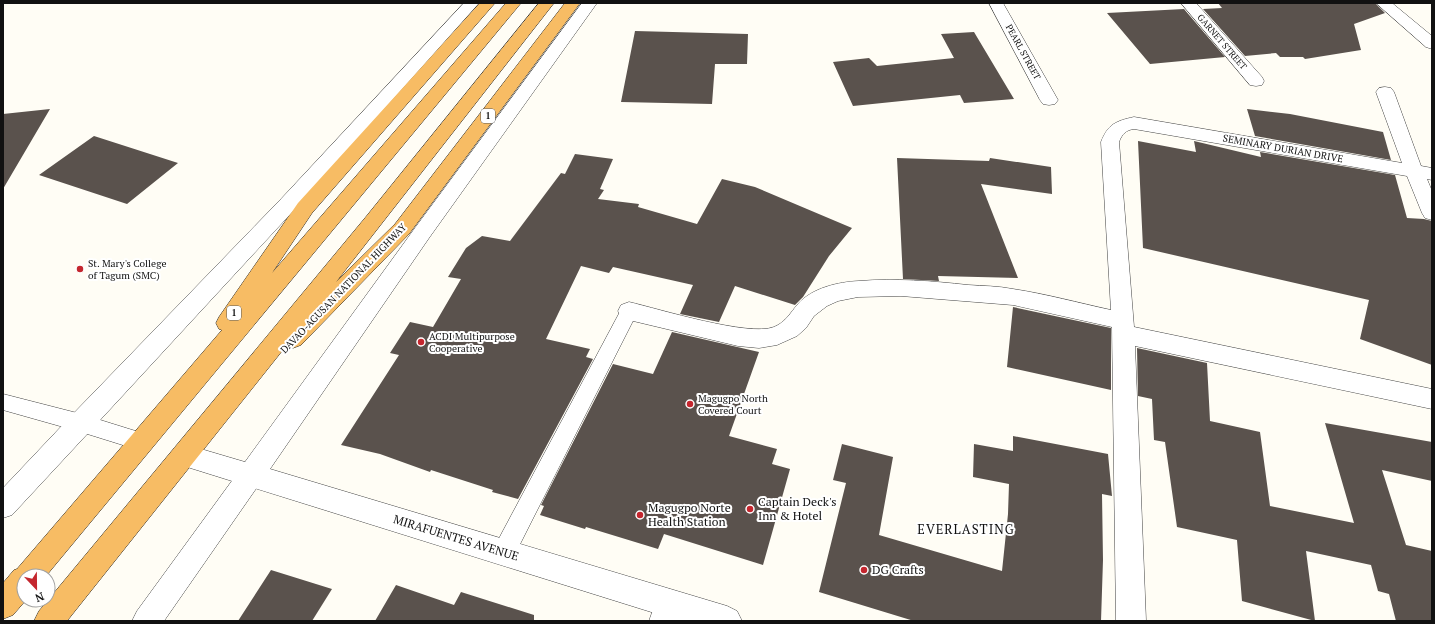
<svg xmlns="http://www.w3.org/2000/svg" width="1435" height="624" font-family="'PT Serif',serif">
<style>
.building{fill:#5a524d}
.lines{fill:none;stroke-linecap:round;stroke-linejoin:round}
.service-casing{stroke:#444;stroke-width:1}
.minor-casing{stroke:#444;stroke-width:1}
.tertiary-casing{stroke:#444;stroke-width:1}
.trunk-casing{stroke:#222;stroke-width:1}
.service{fill:#fff;fill-rule:evenodd}
.minor{fill:#fff;fill-rule:evenodd}
.tertiary{fill:#fff;fill-rule:evenodd}
.trunk{fill:#f7bc64;fill-rule:evenodd}
.poi-dot{fill:#c4262e;stroke:#fff;stroke-width:1.5}
.labels{text-anchor:middle;stroke-width:4;stroke-linejoin:round;paint-order:stroke}
.far-street-label{font-size:9px;fill:#111;stroke:#fff}
.shield{fill:#fff;stroke:#585858;stroke-width:1}
.shield-label{font-size:9px;font-weight:bold;fill:#111}
.street-label{font-size:10px;fill:#111;stroke:#fff}
.poi-label{font-size:10px;fill:#111;stroke:#fff;text-anchor:start}
.near-poi-label{font-size:12px;fill:#111;stroke:#fff;text-anchor:start}
.near-street-label{font-size:12px;fill:#111;stroke:#fff}
.near-neighbourhood-label{font-size:13px;letter-spacing:1px;fill:#111;stroke:#fff}
</style>
<rect width="100%" height="100%" fill="#fffdf5"/>
<path class="building" d="M1218 3H1375L1385 13 1354 24 1361 50 1305 59 1303 57H1280L1276 53 1245 56 1203 9 1222 8Z
M1184 9 1225 57 1150 64 1107 13Z
M635 31 748 34 747 64H715L712 104 621 102Z
M974 32 1014 99 964 103 960 95 853 106 833 62 869 58 877 66 954 58 941 34Z
M50 109 3 189V114Z
M1247 109 1290 114 1383 132 1391 160 1255 136Z
M94 136 178 163 127 204 39 175Z
M1138 141 1196 152 1194 141 1261 157 1260 152 1395 175 1407 218 1424 219 1432 221V365L1360 339 1369 300 1143 248Z
M575 154 613 159 600 189 604 190 598 199 639 204 638 207 697 224 722 179 755 187 852 228 829 256 803 297 795 305 735 286 719 322 680 314 693 285 613 267 609 273 581 266 546 339 590 349 586 357 593 359 518 499 492 492 493 490 431 470 430 472 380 454 341 445 399 355 390 353 410 322 433 327 461 279 448 277 466 248 482 236 510 241 561 173 565 174Z
M897 158 989 161 990 158 1051 167 1052 194 981 184 1018 278 938 276 939 281 903 279Z
M1013 307 1111 328V390L1007 367Z
M672 332 759 352 729 436 777 449 772 464 790 469 763 565 664 534 658 549 586 527 585 529 540 515 544 506 541 505 613 364 653 374Z
M1137 348 1207 363 1210 421 1260 432 1270 506 1354 523 1325 423 1432 442V481L1382 470 1406 545 1432 551V621H1396L1389 594 1378 591 1371 565 1306 551 1315 621 1242 601 1237 540 1177 527 1165 442 1154 440 1152 399 1138 396Z
M1013 436 1108 454 1112 496 1102 494 1103 560 1101 621H914L819 592 846 483 833 480 842 444 893 457 879 535 1002 571 1008 514 1009 484 973 477 974 444 1013 451Z
M271 570 332 589 312 621H238Z
M396 585 454 605 461 592 534 615V621H375Z"/>
<g class="lines">
<defs>
<path id="service" d="M629 304 635 306 638 311 512 560 504 563 496 560 493 552 496 544 623 306Z
M3 394 81 414 142 433 149 436 152 442 149 448 142 451 81 432 3 410Z"/>
<path id="minor" d="M989 3H1003L1058 100 1055 104 1049 105 1043 104 1040 100Z
M1181 3H1196L1262 77 1264 81 1262 85 1256 86 1250 85Z
M1376 3H1392L1432 36V49L1426 47Z
M1385 87 1391 88 1394 92 1421 166 1432 168V180L1427 179 1432 191V220L1425 218 1422 213 1407 176 1134 129C1126 130 1122 134 1119 142L1134 327 1432 389V409L1135 346 1146 621H1116L1112 327 1013 305 901 296 858 297 838 301 827 306 814 316 806 328 797 336 777 345 759 348 738 346 629 320 621 317 618 311 621 305 629 302C659 309 749 337 774 327 786 322 790 313 798 304 812 288 838 282 859 281 895 278 932 281 968 285 983 286 998 286 1013 289 1046 294 1079 303 1111 310L1101 142C1108 124 1116 121 1134 117L1402 163 1376 92 1379 88Z
M81 412 90 415 93 423 90 431 12 515 3 518V488L72 415Z
M251 463 260 467 264 475 260 483 164 621H132L137 611 242 467Z
M669 589 679 593 683 603 679 621H649L659 593Z"/>
<path id="tertiary" d="M464 3H479L295 209 90 431 81 434 72 431 69 423 72 415 281 199Z
M582 3H597L429 238 270 469 727 606 737 611 742 621H680L184 466 175 463 171 455 175 447 184 444 245 462 415 228Z"/>
<path id="trunk" d="M480 3H495L312 213 272 273 506 3H521L46 576H24V600H26L13 615 3 619V583L14 570 17 569 222 330 219 329 216 323 219 317 298 203Z
M539 3H554L336 282 395 224 565 3H580L409 234 301 345 293 348 286 346 67 621H34L39 611 365 218Z"/>
</defs>
<use href="#service" class="service-casing"/>
<use href="#minor" class="minor-casing"/>
<use href="#tertiary" class="tertiary-casing"/>
<use href="#trunk" class="trunk-casing"/>
<use href="#service" class="service"/>
<use href="#minor" class="minor"/>
<use href="#tertiary" class="tertiary"/>
<use href="#trunk" class="trunk"/>
</g>
<g class="poi-dot">
<circle cx="80" cy="269" r="4"/>
<circle cx="421" cy="342" r="4"/>
<circle cx="690" cy="404" r="4"/>
<circle cx="750" cy="509" r="4"/>
<circle cx="640" cy="515" r="4"/>
<circle cx="864" cy="570" r="4"/>
</g>
<g class="labels">
<g class="far-street-label">
<text transform="translate(1222 42) rotate(49)" y="3">GARNET STREET</text>
<text transform="translate(1023 52) rotate(61)" y="3">PEARL STREET</text>
</g>
<g class="shield">
<rect x="481" y="109" width="14" height="14" rx="3"/>
<rect x="227" y="306" width="14" height="14" rx="3"/>
</g>
<g class="shield-label">
<text x="488" y="119">1</text>
<text x="234" y="316">1</text>
</g>
<g class="street-label">
<text transform="translate(1283 148) rotate(10)" y="4">SEMINARY DURIAN DRIVE</text>
<text transform="translate(343 288) rotate(-46)" y="4">DAVAO-AGUSAN NATIONAL HIGHWAY</text>
</g>
<g class="poi-label">
<text x="88" y="267">St. Mary's College<tspan x="88" dy="12">of Tagum (SMC)</tspan></text>
<text x="429" y="340">ACDI Multipurpose<tspan x="429" dy="12">Cooperative</tspan></text>
<text x="698" y="402">Magugpo North<tspan x="698" dy="12">Covered Court</tspan></text>
</g>
<g class="near-poi-label">
<text x="758" y="506">Captain Deck's<tspan x="758" dy="14">Inn &amp; Hotel</tspan></text>
<text x="648" y="512">Magugpo Norte<tspan x="648" dy="14">Health Station</tspan></text>
<text x="872" y="574">DG Crafts</text>
</g>
<g class="near-street-label">
<text transform="translate(456 538) rotate(17)" y="4">MIRAFUENTES AVENUE</text>
</g>
<g class="near-neighbourhood-label">
<text x="966" y="534">EVERLASTING</text>
</g>
</g>
<rect width="1435" height="624" fill="none" stroke="#111111" stroke-width="8"/>
<g transform="translate(36 588) rotate(158)"><circle r="19" fill="#ffffff" stroke="#a0a0a0"/>
<path d="M0-3L7 15L0 10L-7 15Z" fill="#c4262e"/>
<text y="-6" font-size="11" font-weight="bold" text-anchor="middle" fill="#111111">N</text>
</g>
</svg>
